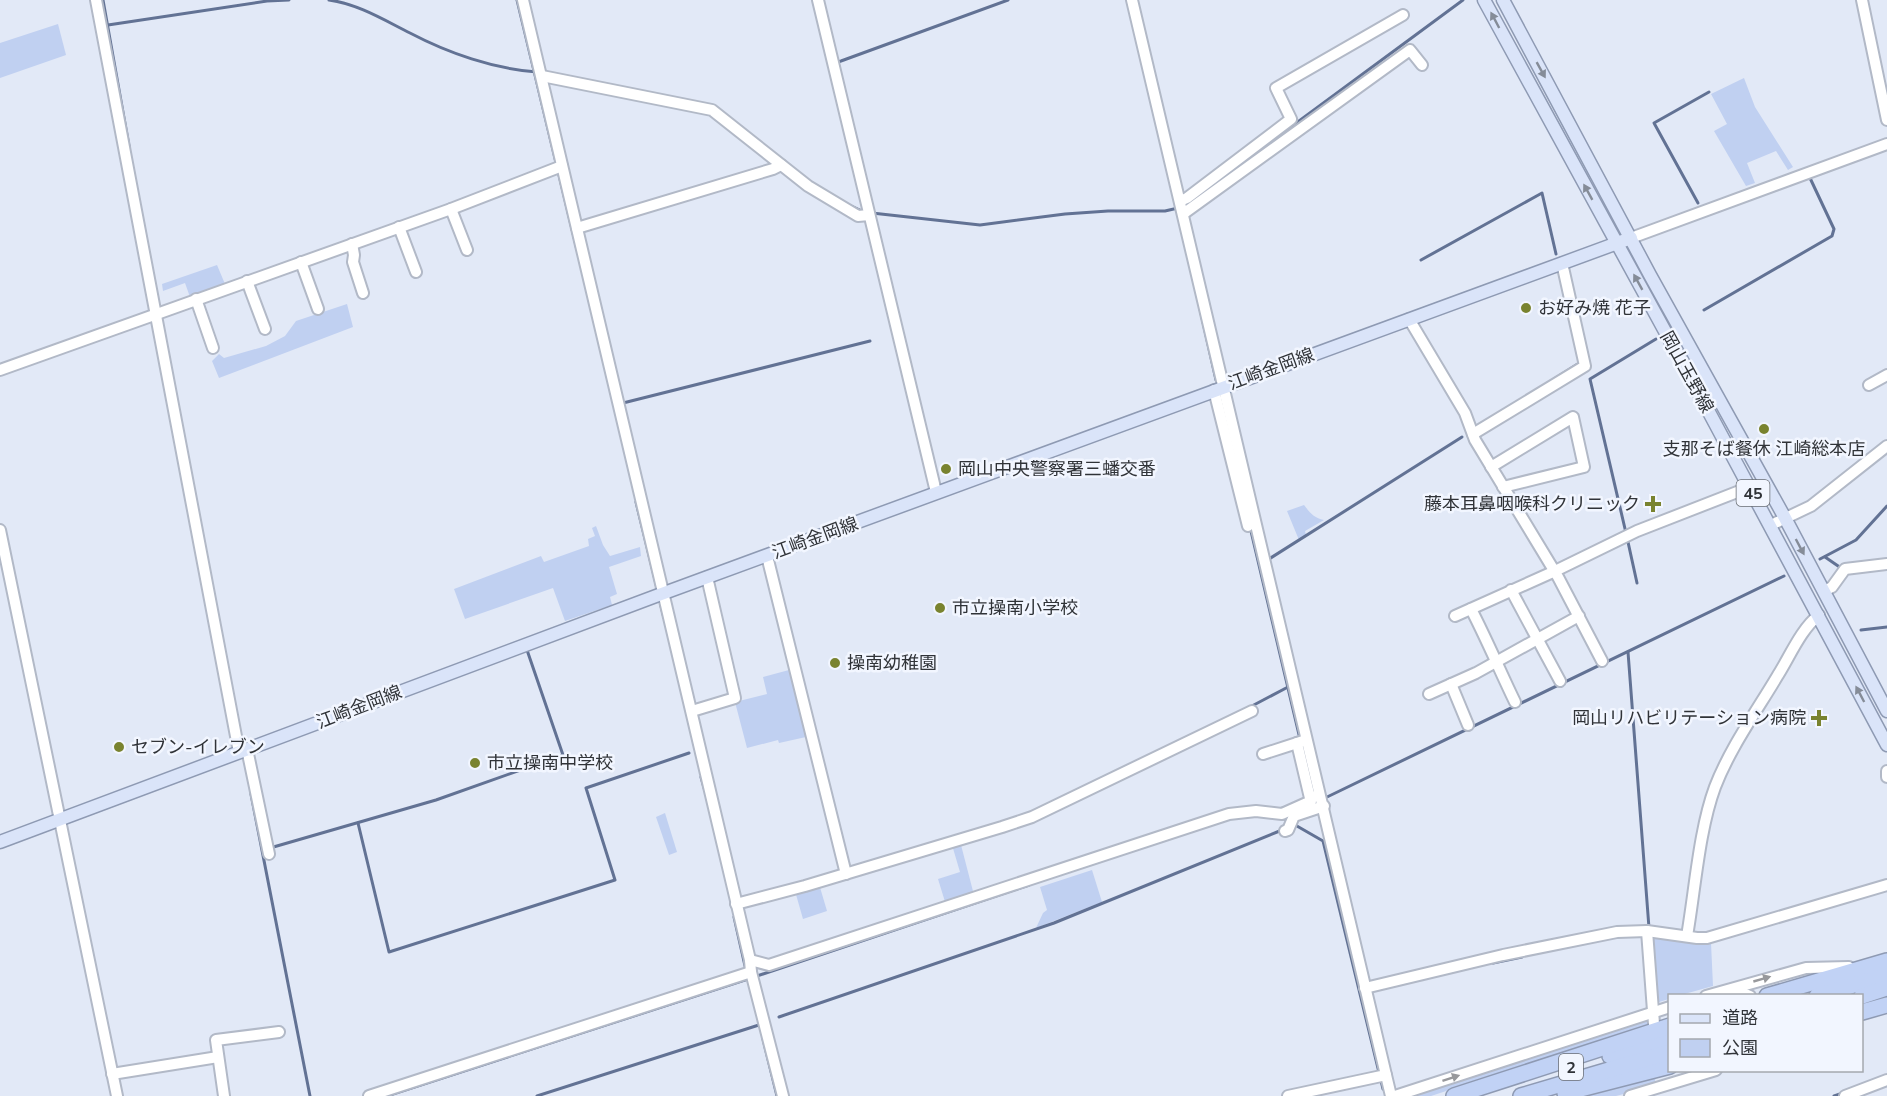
<svg xmlns="http://www.w3.org/2000/svg" width="1887" height="1096" font-family="'Nunito Sans','Noto Sans JP',sans-serif">
	<style>
		.green { fill: #c0d0f1 }
		.lines { fill: none; stroke-linecap: round; stroke-linejoin: round }
		.stream { stroke: #627294; stroke-width: 3 }
		.minor-casing { stroke: #b2b9c7; stroke-width: 14 }
		.major-casing { stroke: #8e9ab3; stroke-width: 15 }
		.highway-casing { stroke: #8e9ab3; stroke-width: 18 }
		.minor { stroke: #fff; stroke-width: 10 }
		.major { stroke: #dae4f9; stroke-width: 12 }
		.highway { stroke: #c1d2f5; stroke-width: 15 }
		.oneway { fill: #858c98 }
		.oneway2 { fill: #98999c }
		.poi-dot { fill: #79832f; stroke: #f2f6ff; stroke-width: 2 }
		.labels { text-anchor: middle; stroke-width: 5; stroke-linejoin: round; paint-order: stroke }
		.shield { fill: #f2f6ff; stroke: #6a6e74; stroke-width: 1.5 }
		.shield-label { font-size: 16px; font-weight: bold; fill: #303338 }
		.poi-label { font-size: 18px; fill: #303338; stroke: #f2f6ff; text-anchor: start }
		.street-label { font-size: 18px; fill: #303338; stroke: #f2f6ff }
	</style>
	<rect width="100%" height="100%" fill="#e2e9f7"/>
	<!-- green -->
	<g class="green">
		<polygon points="58,24 66,55 0,78 0,43"/>
		<polygon points="1744,78 1755,107 1793,167 1788,170 1776,151 1747,163 1755,183 1746,186 1714,131 1727,124 1711,94"/>
		<polygon points="217,265 225,284 190,297 185,283 163,291 162,284"/>
		<polygon points="347,304 353,327 219,378 212,361 219,354 224,358 266,346 285,336 296,321"/>
		<path d="M1304,505C1310,513 1314,518 1324,520L1305,531L1306,535L1299,540L1287,511Z"/>
		<polygon points="596,526 603,545 610,556 640,547 641,556 609,567 617,594 610,597 612,605 565,621 553,588 465,619 454,589 541,556 544,562 589,546 588,539 595,536 592,528"/>
		<polygon points="789,670 806,737 779,743 778,740 747,748 735,702 767,694 763,677"/>
		<polygon points="665,813 677,852 669,855 656,817"/>
		<polygon points="958,843 961,845 974,895 946,905 938,879 960,872 952,845"/>
		<polygon points="1092,870 1102,902 1036,928 1043,913 1047,910 1040,887"/>
		<polygon points="819,884 827,911 803,919 795,891"/>
		<polygon points="1655,937 1699,945 1711,943 1713,986 1681,995 1670,996 1669,999 1656,1003 1651,938"/>
		<polygon points="1648,1019 1650,1024 1431,1096 1405,1096"/>
		<polygon points="1656,1076 1654,1086 1616,1096 1578,1096"/>
	</g>
	<g class="lines">
		<!-- stream -->
		<g class="stream">
			<polyline points="103,0 129,146"/>
			<path d="M329,0C358,4 384,20 410,33C448,53 494,69 537,72"/>
			<polyline points="517,0 577,250"/>
			<polyline points="108,25 267,1 289,0"/>
			<polyline points="837,59 838,62 841,61 1008,0"/>
			<polyline points="1223,177 1463,0"/>
			<polyline points="1698,203 1654,123 1709,92"/>
			<polyline points="849,205 862,211"/>
			<polyline points="872,213 980,225 1065,214 1108,211 1165,211 1178,208"/>
			<polyline points="1421,260 1542,193 1556,254"/>
			<polyline points="1200,309 1216,380"/>
			<polyline points="1704,310 1832,236 1834,229 1810,178"/>
			<polyline points="1554,379 1581,362"/>
			<polyline points="623,403 870,341"/>
			<polyline points="636,502 657,588"/>
			<polyline points="1250,527 1300,739"/>
			<polyline points="1626,533 1590,379 1656,339"/>
			<polyline points="1628,542 1637,583"/>
			<polyline points="1825,557 1841,568"/>
			<polyline points="1269,559 1462,437"/>
			<polyline points="1820,559 1856,540 1887,506"/>
			<polyline points="661,606 664,618"/>
			<polyline points="1861,630 1887,627"/>
			<polyline points="1628,652 1649,928"/>
			<polyline points="1250,707 1288,687"/>
			<polyline points="701,777 705,791"/>
			<polyline points="251,794 310,1096"/>
			<polyline points="1325,798 1784,576"/>
			<polyline points="1283,818 1323,841 1383,1089"/>
			<polyline points="358,823 389,952 615,880 586,788 689,753"/>
			<polyline points="270,848 436,800 563,755 527,650"/>
			<polyline points="734,917 745,966"/>
			<polyline points="1493,963 1522,957"/>
			<polyline points="779,1017 1054,923 1282,830"/>
			<polyline points="763,1039 777,1096"/>
			<polyline points="387,1096 748,979 1029,885"/>
			<polyline points="537,1096 762,1024"/>
			<polyline points="1834,1096 1843,1093"/>
		</g>
		<!-- minor casing -->
		<g class="minor-casing">
			<g id="minor">
				<polyline points="96,0 239,752"/>
				<polyline points="523,0 750,960 751,972 783,1096"/>
				<polyline points="818,0 936,492"/>
				<polyline points="1132,0 1386,1075 1288,1096"/>
				<polyline points="1862,0 1887,120"/>
				<polyline points="542,76 712,110 808,186 858,216 869,215"/>
				<polyline points="1180,201 1187,198 1291,119 1276,88 1403,15"/>
				<polyline points="451,209 467,250"/>
				<polyline points="1183,214 1410,50 1422,65"/>
				<polyline points="399,227 416,272"/>
				<polyline points="577,228 773,169 781,165"/>
				<polyline points="1631,238 1887,144"/>
				<polyline points="352,244 354,255 353,262 363,293"/>
				<polyline points="301,262 318,309"/>
				<polyline points="247,281 265,329"/>
				<polyline points="196,299 213,348"/>
				<polyline points="1409,319 1465,413 1475,440 1558,577 1602,661"/>
				<polyline points="0,370 451,209 562,166"/>
				<polyline points="1869,385 1887,375"/>
				<polyline points="1214,390 1248,526"/>
				<polyline points="1473,434 1585,366 1562,263"/>
				<polyline points="1491,467 1573,417 1584,467 1503,487"/>
				<polyline points="1771,525 1811,506 1887,446"/>
				<polyline points="0,530 117,1096"/>
				<polyline points="767,556 846,874"/>
				<polyline points="1511,590 1560,681"/>
				<polyline points="1824,591 1832,587 1845,569 1887,564"/>
				<path d="M1471,609C1487,640 1500,671 1515,702"/>
				<polyline points="1455,616 1553,572 1637,531 1750,487"/>
				<polyline points="1451,684 1468,725"/>
				<polyline points="1429,694 1476,673 1579,616"/>
				<polyline points="692,711 735,698 707,577"/>
				<polyline points="1306,740 1297,743 1310,798"/>
				<polyline points="247,749 269,854"/>
				<polyline points="1263,754 1297,743"/>
				<polyline points="1887,771 1887,777"/>
				<polyline points="1285,831 1288,830 1294,816 1324,806"/>
				<polyline points="736,904 805,886 1002,827 1032,817 1252,711"/>
				<polyline points="1647,931 1654,1024"/>
				<path d="M1687,936C1695,890 1699,830 1715,787C1730,748 1756,712 1778,675C1790,656 1801,629 1819,615"/>
				<polyline points="750,960 769,965 1229,814 1256,811 1282,814 1311,801 1310,798 1319,795"/>
				<polyline points="1365,988 1503,955 1617,932 1647,931 1697,938 1707,938 1887,885"/>
				<polyline points="1727,994 1741,992 1750,996"/>
				<polyline points="1706,996 1806,968 1849,967"/>
				<polyline points="112,1074 218,1057"/>
				<polyline points="1386,1075 1391,1096"/>
				<polyline points="224,1096 216,1040 279,1032"/>
				<polyline points="369,1096 751,972"/>
				<polyline points="1395,1096 1670,1007"/>
				<polyline points="1630,1096 1716,1070"/>
				<polyline points="1845,1096 1887,1080"/>
			</g>
		</g>
		<!-- major casing -->
		<g class="major-casing">
			<g id="major">
				<polyline points="1484,0 1702,399 1887,745"/>
				<polyline points="1503,0 1650,275 1785,518 1887,711"/>
				<polyline points="0,842 656,596 1631,238"/>
			</g>
		</g>
		<!-- highway casing -->
		<g class="highway-casing">
			<g id="highway">
				<polyline points="1767,996 1887,961"/>
				<polyline points="1817,996 1887,975"/>
				<polyline points="1862,996 1887,988"/>
				<polyline points="1862,1012 1887,1005"/>
				<polyline points="1610,1056 1670,1038"/>
				<polyline points="1565,1093 1670,1066"/>
				<polyline points="1454,1096 1670,1026"/>
				<polyline points="1521,1096 1670,1052"/>
			</g>
		</g>
		<!-- minor -->
		<use href="#minor" class="minor"/>
		<!-- major -->
		<use href="#major" class="major"/>
		<!-- highway -->
		<use href="#highway" class="highway"/>
	</g>
	<!-- one-way arrows -->
	<defs><path id="oneway-solid" d="M-6-.8H1V-3.2L6.5 0L1 3.2V.8H-6Z" transform="scale(1.5)"/></defs>
	<g class="oneway">
		<use href="#oneway-solid" transform="translate(1495 20) rotate(-118)"/>
		<use href="#oneway-solid" transform="translate(1541 70) rotate(61)"/>
		<use href="#oneway-solid" transform="translate(1588 192) rotate(-119)"/>
		<use href="#oneway-solid" transform="translate(1638 282) rotate(-119)"/>
		<use href="#oneway-solid" transform="translate(1800 547) rotate(62)"/>
		<use href="#oneway-solid" transform="translate(1860 694) rotate(-118)"/>
	</g>
	<g class="oneway2">
		<use href="#oneway-solid" transform="translate(1762 979) rotate(-16)"/>
		<use href="#oneway-solid" transform="translate(1451 1078) rotate(-18)"/>
	</g>
	<!-- markers -->
	<g class="poi-dot">
		<circle cx="1526" cy="308" r="6"/>
		<circle cx="1764" cy="429" r="6"/>
		<circle cx="946" cy="469" r="6"/>
		<path d="M1650 495h6v6h6v6h-6v6h-6v-6h-6v-6h6z"/>
		<circle cx="940" cy="608" r="6"/>
		<circle cx="835" cy="663" r="6"/>
		<path d="M1816 709h6v6h6v6h-6v6h-6v-6h-6v-6h6z"/>
		<circle cx="119" cy="747" r="6"/>
		<circle cx="475" cy="763" r="6"/>
	</g>
	<g class="labels">
		<!-- shield labels -->
		<g class="shield">
			<rect x="1736.5" y="480" width="33" height="26" rx="4.5"/>
			<rect x="1559" y="1054" width="24" height="26" rx="4.5"/>
		</g>
		<g class="shield-label">
			<text x="1753" y="499">45</text>
			<text x="1571" y="1073">2</text>
		</g>
		<!-- poi labels -->
		<g class="poi-label">
			<text x="1538" y="314">お好み焼 花子</text>
			<text x="1764" y="455" text-anchor="middle">支那そば餐休 江崎総本店</text>
			<text x="958" y="475">岡山中央警察署三蟠交番</text>
			<text x="1640" y="510" text-anchor="end">藤本耳鼻咽喉科クリニック</text>
			<text x="952" y="614">市立操南小学校</text>
			<text x="847" y="669">操南幼稚園</text>
			<text x="1806" y="724" text-anchor="end">岡山リハビリテーション病院</text>
			<text x="131" y="753">セブン-イレブン</text>
			<text x="487" y="769">市立操南中学校</text>
		</g>
		<!-- street labels -->
		<g class="street-label">
			<text transform="translate(1271 369) rotate(-20)" y="6">江崎金岡線</text>
			<text transform="translate(1687 372) rotate(61)" y="6">岡山玉野線</text>
			<text transform="translate(815 538) rotate(-20)" y="6">江崎金岡線</text>
			<text transform="translate(359 707) rotate(-21)" y="6">江崎金岡線</text>
		</g>
	</g>
	<!-- legend -->
	<rect x="1668" y="994" width="195" height="78" fill="#f2f6ff" stroke="#a4a8af" stroke-width="1.5"/>
	<rect x="1680" y="1014" width="30" height="9" fill="#dae4f9" stroke="#a4a8af" stroke-width="1.5"/>
	<text x="1722" y="1024" font-size="18" fill="#303338">道路</text>
	<rect x="1680" y="1039" width="30" height="18" fill="#c0d0f1" stroke="#a4a8af" stroke-width="1.5"/>
	<text x="1722" y="1054" font-size="18" fill="#303338">公園</text>
</svg>
